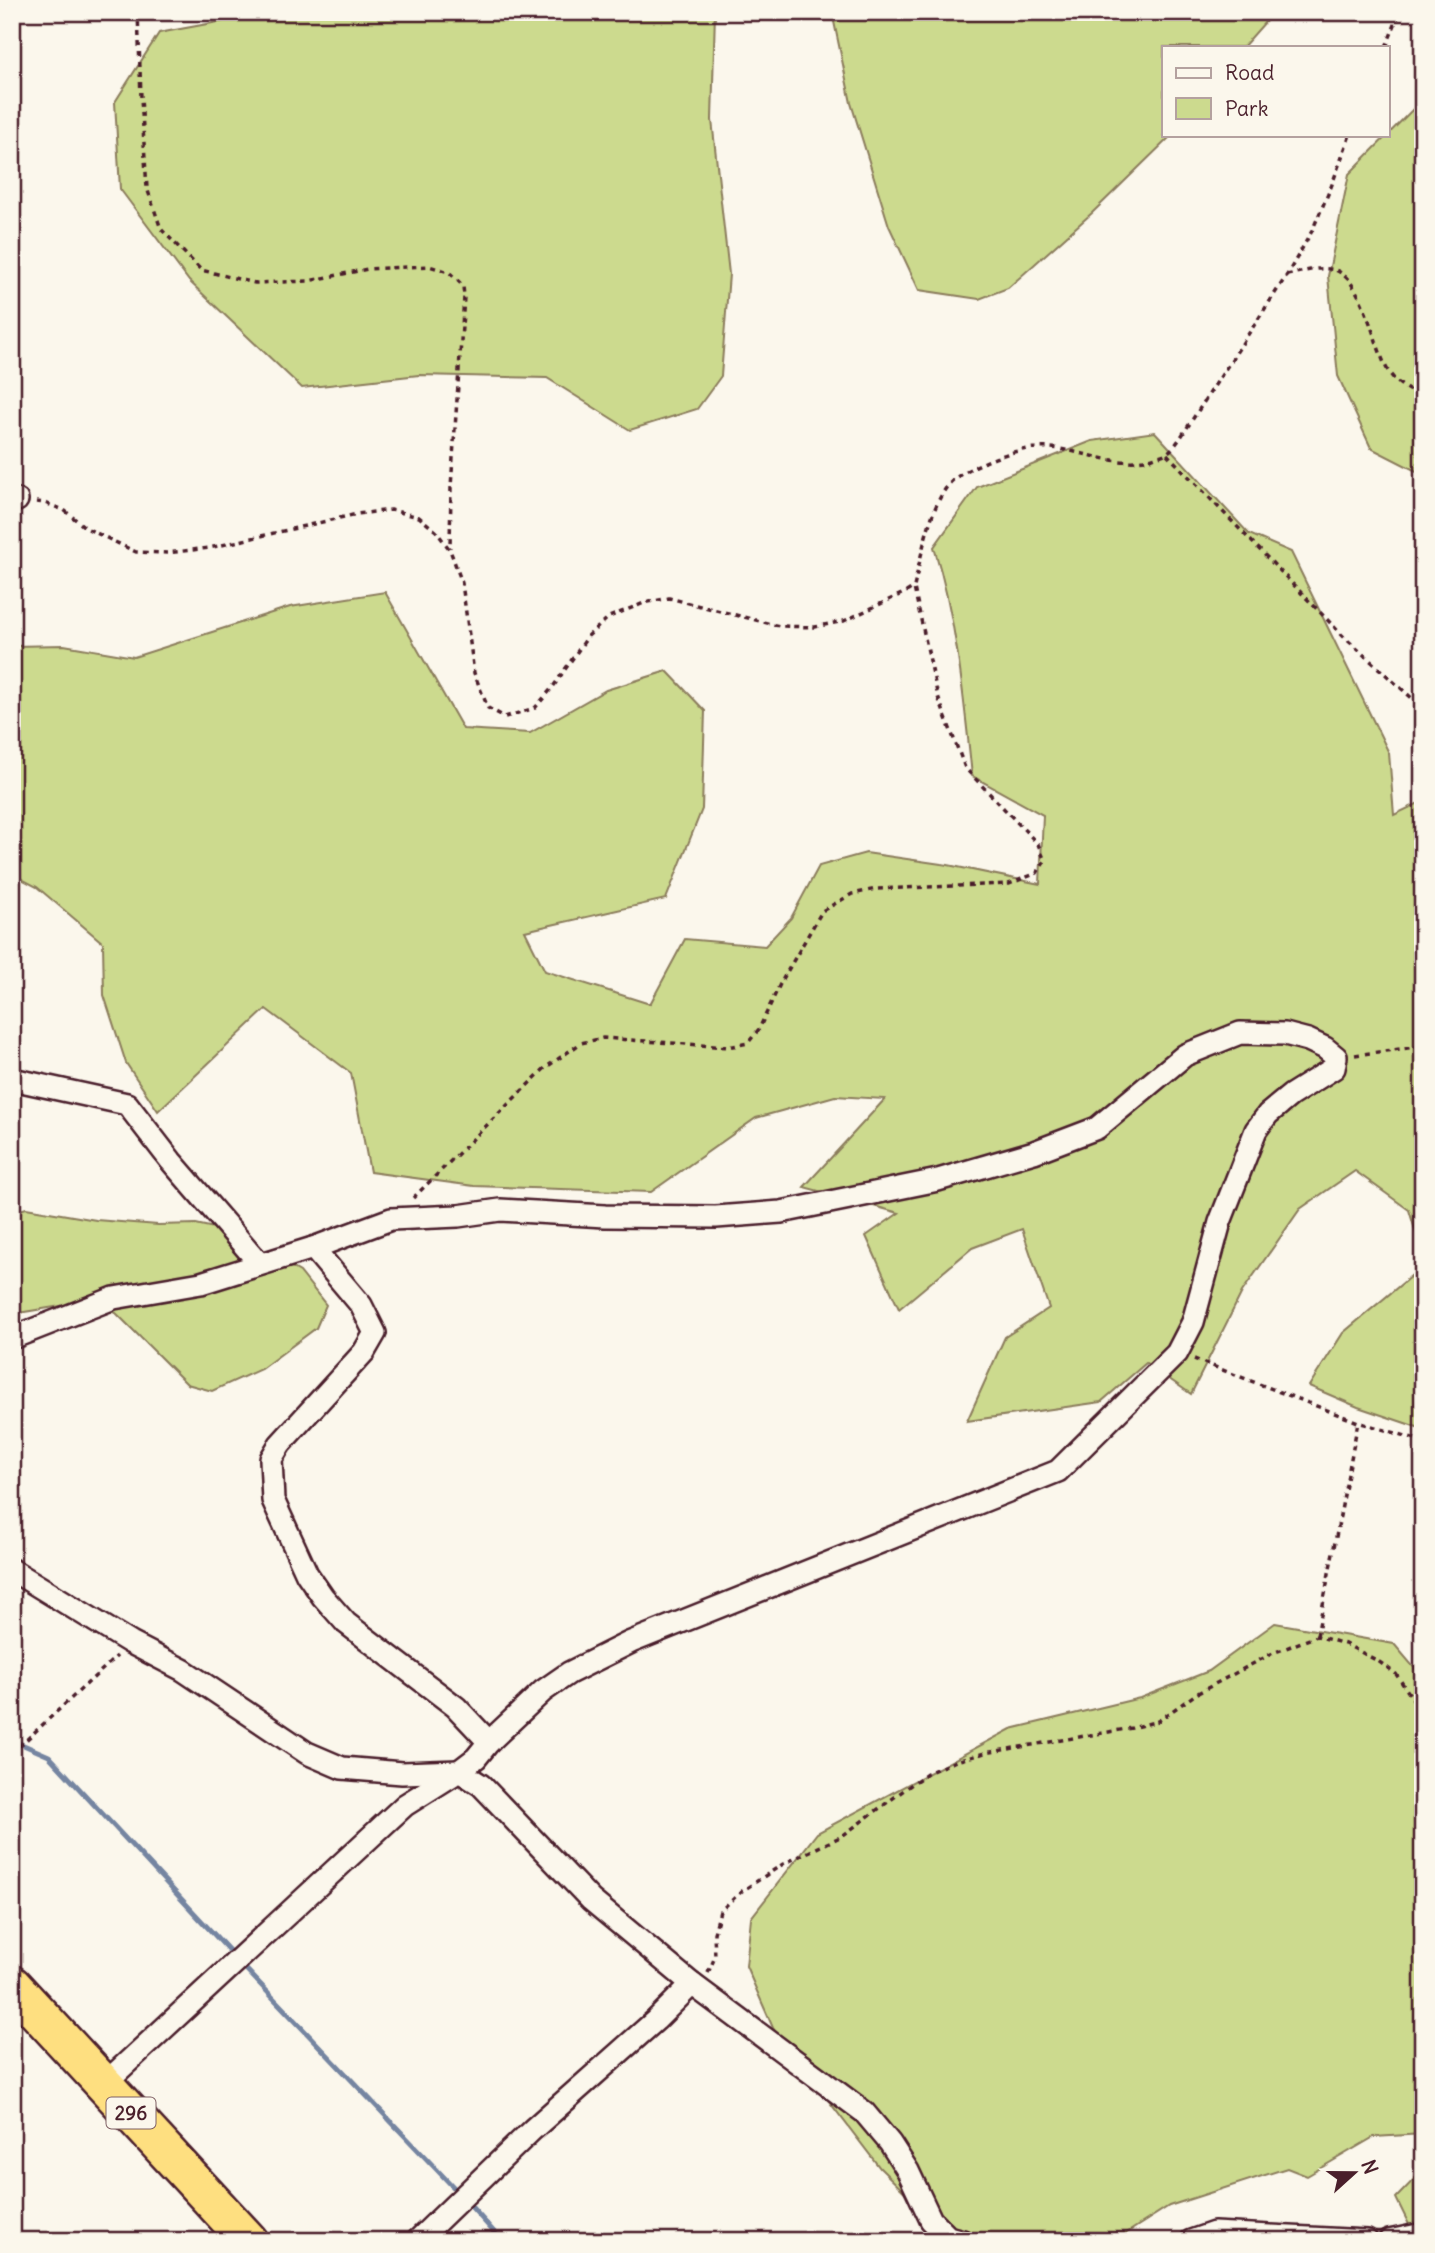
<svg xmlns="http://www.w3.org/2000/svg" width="1435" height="2253" font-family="Delius,sans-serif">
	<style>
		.green { fill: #ccda8e; stroke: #8b7c5c; stroke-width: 2 }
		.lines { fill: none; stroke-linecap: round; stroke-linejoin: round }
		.stream { stroke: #7585a1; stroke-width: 5 }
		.minor-casing { stroke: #4a1f2b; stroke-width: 26 }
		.trunk-casing { stroke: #4a1f2b; stroke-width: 42 }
		.path { stroke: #4a1f2b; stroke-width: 3.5; stroke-dasharray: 5 5; stroke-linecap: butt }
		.minor { stroke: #fbf7ec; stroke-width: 21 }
		.trunk { stroke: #fedf80; stroke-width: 37 }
		.labels { text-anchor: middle; stroke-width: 6; stroke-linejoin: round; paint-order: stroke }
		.shield { fill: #fbf7ec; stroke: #7f6065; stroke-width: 2 }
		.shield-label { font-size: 19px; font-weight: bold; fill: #4a1f2b }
	</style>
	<rect width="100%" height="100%" fill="#fbf7ec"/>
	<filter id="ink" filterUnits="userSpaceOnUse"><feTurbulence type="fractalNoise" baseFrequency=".0143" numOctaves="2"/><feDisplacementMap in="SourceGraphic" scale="14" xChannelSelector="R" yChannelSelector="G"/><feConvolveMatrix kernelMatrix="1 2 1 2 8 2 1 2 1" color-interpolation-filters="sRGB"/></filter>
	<g filter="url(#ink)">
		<!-- green -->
		<g class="green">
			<polygon points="272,12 715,12 712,120 729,274 721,376 697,409 630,430 547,378 419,375 302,388 189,281 120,189 115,102 159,33"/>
			<polygon points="832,12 1274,12 1243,47 1164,47 1164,135 1172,135 1092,213 1008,288 979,299 919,290 889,226 851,103"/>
			<polygon points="1423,99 1423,471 1418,472 1371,448 1338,376 1328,276 1349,174"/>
			<path d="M1155,432L1249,534L1291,552L1389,753L1394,815L1423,801V1256L1409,1210L1355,1171L1300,1209L1242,1292L1191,1394L1146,1363L1101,1402L967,1421L1005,1337L1049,1308L1022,1229L972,1248L899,1309L866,1236L899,1213L804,1187L885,1099L835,1096L756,1118L651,1192L474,1186L370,1172L351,1073L266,1009L158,1111L126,1063L104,995L103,943L37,887L12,874V646L64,645L134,657L290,607L385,592L463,729L530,733L606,690L667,671L705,711L702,809L666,899L525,931L545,971L650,1004L685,939L765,946L791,918L819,866L866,853L948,865L1040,884L1043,815L972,776C964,698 957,622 934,547L977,487L1092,441Z"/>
			<polygon points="26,1208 96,1220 158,1225 196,1224 232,1232 300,1272 326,1305 316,1328 261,1369 212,1391 187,1384 116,1313 79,1303 12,1314 12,1213"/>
			<polygon points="1423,1266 1423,1429 1358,1407 1309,1386 1343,1333"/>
			<polygon points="1275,1623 1394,1644 1423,1678 1423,2134 1374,2137 1307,2176 1287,2168 1169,2206 1114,2241 955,2241 880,2168 773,2028 746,1966 751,1918 817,1833 1011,1729 1140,1698 1209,1671"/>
			<polygon points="1423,2170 1423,2241 1417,2241 1396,2198"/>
		</g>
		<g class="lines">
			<!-- stream -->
			<g class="stream">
				<polyline points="12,1740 49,1756 235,1957"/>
				<polyline points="241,1964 460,2194"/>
				<polyline points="467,2202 502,2241"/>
			</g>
			<!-- minor casing -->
			<g class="minor-casing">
				<g id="minor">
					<polyline points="12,502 17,500"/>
					<polyline points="12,1079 127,1104 171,1161 260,1264"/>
					<polyline points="313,1248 361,1305 375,1333 364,1352 280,1444 271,1459 273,1500 307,1574 323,1597 346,1623 456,1707 489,1742"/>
					<polyline points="12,1338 114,1298 201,1283 313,1248 391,1219 458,1216 500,1210 605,1216 716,1217 781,1212 938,1180 1034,1152 1097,1128 1185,1055 1240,1033 1285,1034 1308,1040 1325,1048 1336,1057 1334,1068 1291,1095 1268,1114 1256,1130 1220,1222 1193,1322 1177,1353 1058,1471 631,1642 569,1673 543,1691 489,1742 476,1758 459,1771 405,1805 104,2084"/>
					<polyline points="12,1570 131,1643 183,1670 307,1753 342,1768 402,1773 459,1771 481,1785 591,1900 692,1984 864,2112 890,2143 908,2171 931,2220 948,2237 963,2241"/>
					<polyline points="417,2241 532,2130 656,2020 692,1984"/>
					<polyline points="1191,2241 1214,2233 1367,2241"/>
					<polyline points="1389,2241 1423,2234"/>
				</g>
			</g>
			<!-- trunk casing -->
			<g class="trunk-casing">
				<polyline id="trunk" points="12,1985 249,2241"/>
			</g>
			<!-- path -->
			<g class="path">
				<polyline points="138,12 141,98 147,188 161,229 201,270 255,283 308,281 368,269 429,266 449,272 463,286 464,297 451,487 450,548"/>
				<polyline points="1386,47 1400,12"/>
				<path d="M1287,275C1302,272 1320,266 1335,270C1362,279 1374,343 1386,367C1393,382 1408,391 1423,397"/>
				<polyline points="1167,454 1344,637 1423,708"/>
				<path d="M36,502L45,503L64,510L86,528L136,552L167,553L209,548L357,514L391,510L419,517L436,531L450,550L462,583L474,673L488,708L505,717L535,708L553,687L588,636L609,617L644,603L669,598L779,626L815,627L844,621L908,591L914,587C921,558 930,502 952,481C968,466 1014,449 1036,448C1077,445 1110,470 1153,458C1158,456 1164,455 1168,452C1172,449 1176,444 1179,440L1287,275L1312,231L1331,187L1350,135"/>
				<polyline points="1355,1055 1423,1046"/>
				<polyline points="413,1198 545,1068 581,1043 603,1038 728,1047 748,1043 759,1029 780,984 822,911 852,894 876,889 1009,884 1037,873 1045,861 1038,844 965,768 938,697 914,588"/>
				<polyline points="1194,1359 1358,1422 1423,1441"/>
				<polyline points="1317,1636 1358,1422"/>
				<polyline points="12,1753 117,1656"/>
				<polyline points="708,1973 715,1957 714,1933 720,1911 742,1891 783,1864 842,1836 927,1773 956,1761 985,1753 1132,1728 1158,1721 1196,1694 1273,1653 1317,1636 1345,1644 1378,1661 1396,1674 1423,1714"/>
			</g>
			<!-- minor -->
			<use href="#minor" class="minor"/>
			<!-- trunk -->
			<use href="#trunk" class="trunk"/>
		</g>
	</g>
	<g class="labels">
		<!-- shield labels -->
		<rect class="shield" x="106.5" y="2097.5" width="49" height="31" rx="5"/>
		<g class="shield-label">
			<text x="131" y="2120">296</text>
		</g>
	</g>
	<!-- margin -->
	<rect width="1435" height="2253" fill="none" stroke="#fbf7ec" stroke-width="42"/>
	<rect x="21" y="21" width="1393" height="2211" fill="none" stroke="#4a1f2b" stroke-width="2.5" filter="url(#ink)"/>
	<!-- legend -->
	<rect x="1162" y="46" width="228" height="91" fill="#fbf7ec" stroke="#b4a19f" stroke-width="2"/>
	<rect x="1176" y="68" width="35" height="10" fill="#fbf7ec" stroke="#b4a19f" stroke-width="2"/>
	<text x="1225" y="80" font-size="21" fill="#4a1f2b">Road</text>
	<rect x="1176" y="98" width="35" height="21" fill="#ccda8e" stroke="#b4a19f" stroke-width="2"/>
	<text x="1225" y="116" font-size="21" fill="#4a1f2b">Park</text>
	<!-- north arrow -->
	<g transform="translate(1354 2173) rotate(69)" stroke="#fbf7ec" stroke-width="5" paint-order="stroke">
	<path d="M0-5L12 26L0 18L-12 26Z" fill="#4a1f2b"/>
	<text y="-10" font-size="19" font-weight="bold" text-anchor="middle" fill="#4a1f2b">N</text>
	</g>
</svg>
